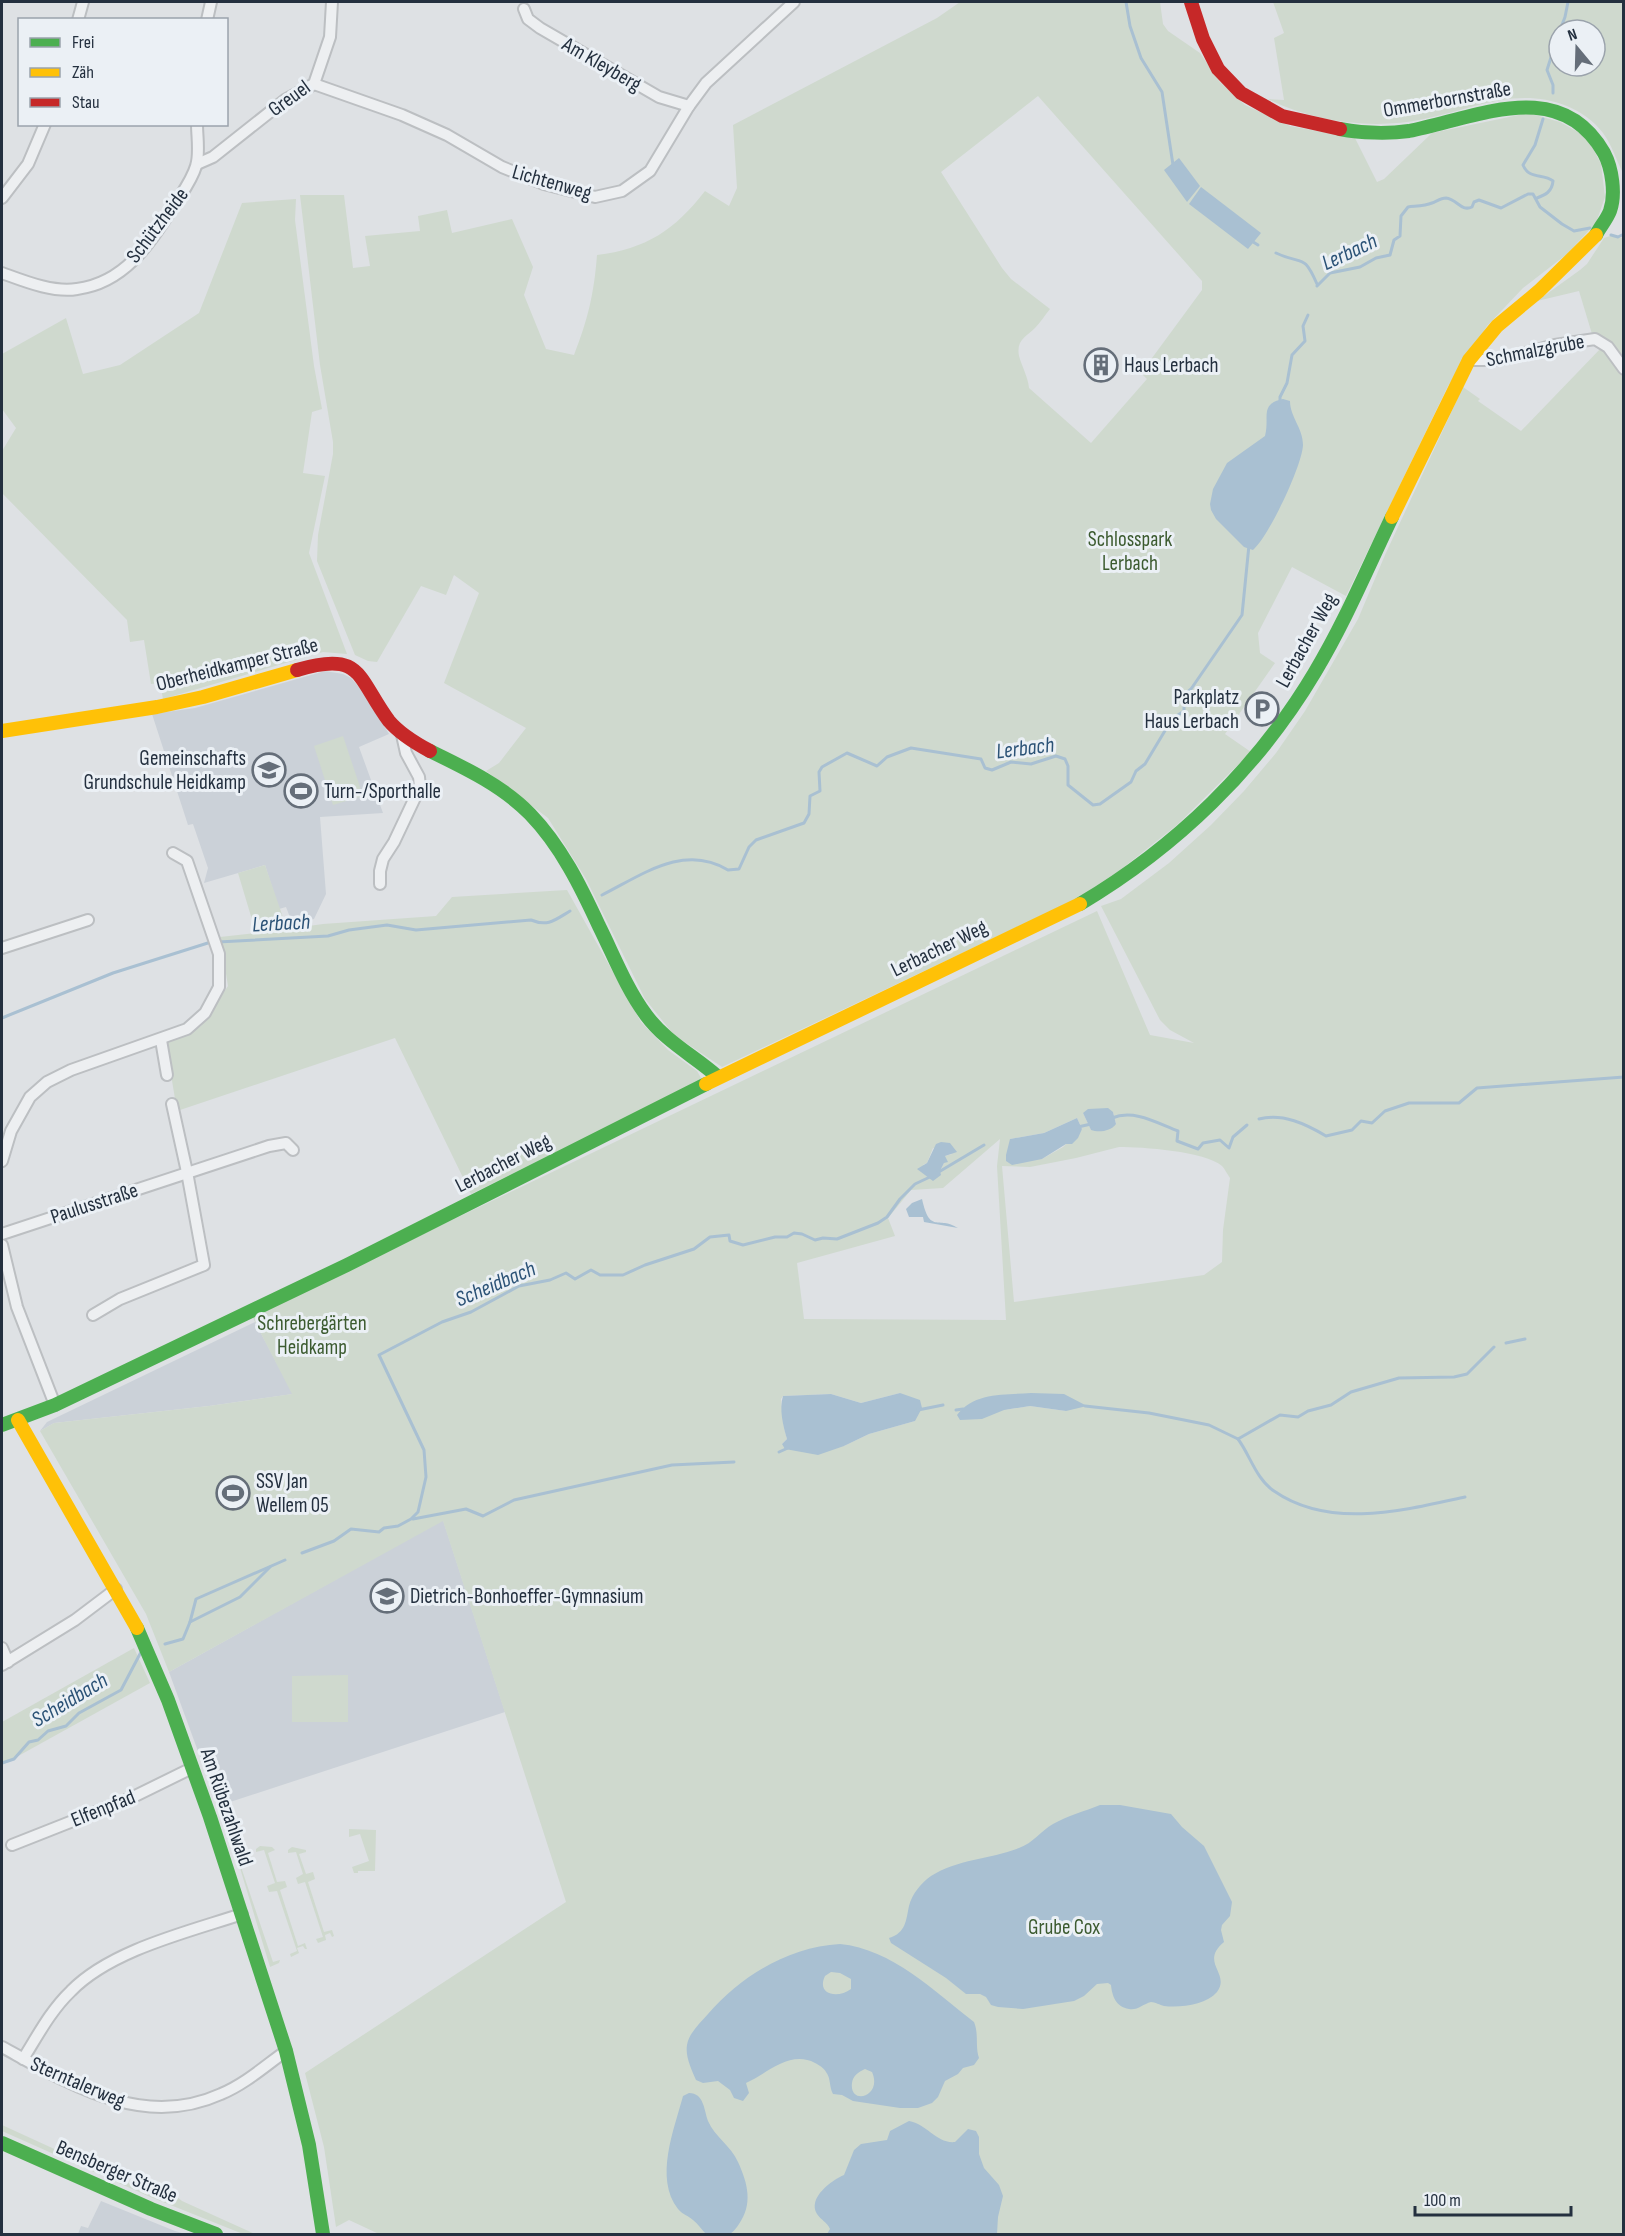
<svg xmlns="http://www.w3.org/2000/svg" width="1625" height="2236" font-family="'Sofia Sans Condensed',sans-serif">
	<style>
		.built { fill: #cbd1d8 }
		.green { fill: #cfd9ce; fill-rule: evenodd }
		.water { fill: #a9c0d2; fill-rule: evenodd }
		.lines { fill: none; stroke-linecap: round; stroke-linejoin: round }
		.stream { stroke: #a9c0d2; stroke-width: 3 }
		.street-casing { stroke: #bcbfc2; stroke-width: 14 }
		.street { stroke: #edeff1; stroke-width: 10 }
		.fast { stroke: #4caf50; stroke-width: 14 }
		.slow { stroke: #ffc107; stroke-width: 14 }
		.jam { stroke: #c62828; stroke-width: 14 }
		.labels { text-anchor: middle; stroke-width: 6; stroke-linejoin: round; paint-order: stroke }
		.street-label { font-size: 21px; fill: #24303f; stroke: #ebf0f5 }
		.poi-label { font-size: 21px; fill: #24303f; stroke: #ebf0f5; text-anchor: start }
		.park-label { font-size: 21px; fill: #3c5b30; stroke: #ebf0f5 }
		.water-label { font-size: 22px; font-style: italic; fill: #2b5276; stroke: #ebf0f5 }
	</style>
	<rect width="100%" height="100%" fill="#dee1e4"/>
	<!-- built -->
	<g class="built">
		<polygon points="325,671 343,674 351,678 365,694 389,734 359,747 383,813 320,817 326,894 314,919 303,922 302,920 291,920 286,907 279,909 265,865 204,883 208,868 193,824 188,825 152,714 195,708"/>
		<polygon points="255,1322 293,1394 209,1406 54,1423 40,1431 47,1422"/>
		<polygon points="443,1520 505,1712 221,1805 212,1779 199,1754 169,1672"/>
		<polygon points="101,2201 175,2231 182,2233 78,2234 81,2226 88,2228"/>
	</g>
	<!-- green -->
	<g class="green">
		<path d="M960,2H1160L1163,24L1168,31L1200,53L1220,82L1245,105L1290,126L1355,138L1377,182L1384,179L1432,133L1528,113L1560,122L1587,137L1601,164L1605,197L1596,223L1567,254L1523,288L1487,326L1448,386L1346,596L1292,567L1258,633L1260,653L1275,663L1225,734L1251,752L1177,825L1095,890L722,1067L674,1035L645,999L586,879L548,818L486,771L499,763L526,728L444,683L479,593L454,575L446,595L421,586L377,662L368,661L355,655L317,561L318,535L333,454V442L320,365L300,195H344L353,268L370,266L365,236L420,231L418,216L447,210L452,233L512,219L533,267L524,295L546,349L574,355C588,319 594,294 597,255C646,249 675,230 705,191L729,206L737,188L733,125L937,18ZM1038,96L1202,281V290L1141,373L1147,379L1091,443L1029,388C1028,377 1022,367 1019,356C1016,340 1026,337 1035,328C1040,323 1045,315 1050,309L1011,279L1002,268L941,172Z"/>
		<path d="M1273,2H1623V173C1616,160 1612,145 1603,133C1594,121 1581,112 1567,106C1516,86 1474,109 1424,119C1373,130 1314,122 1268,99L1284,100L1274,38L1284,33ZM1559,30H1595V66H1559Z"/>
		<polygon points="296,199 295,220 314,366 322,409 312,412 303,473 325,476 309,553 347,654 323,652 163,699 160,683 151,684 144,640 130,642 127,620 2,493 2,451 16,428 2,409 2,354 66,318 83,374 120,365 199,313 242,203"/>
		<path d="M1610,236L1619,238L1623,237V362C1614,350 1608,338 1592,334L1579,291L1537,301L1580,270L1587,264L1604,238Z"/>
		<path d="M1602,347L1623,373V2234H379L349,2220L336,2227L324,2147L305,2073L566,1902L443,1521L169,1672L146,1614L40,1431L54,1423L209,1406L292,1394L252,1316L1097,911L1150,1035L1194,1043L1170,1030L1160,1020L1101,906L1121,899L1169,863L1211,825L1244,791L1276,753L1305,711L1358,619L1385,555L1463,387L1480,399L1478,401L1521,431ZM1113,1112L1116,1124L1091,1130L1083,1113ZM1077,1118L1082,1129L1063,1147L1042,1159L1010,1139L1044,1133ZM1000,1139L997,1166L1006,1320L804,1319L797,1263L895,1236L888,1218L911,1190L943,1188ZM1119,1147C1142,1147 1205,1151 1222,1166C1225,1169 1227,1174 1230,1178L1223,1230L1222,1262L1204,1275L1014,1302L1002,1166L1030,1167L1076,1158ZM933,1148L952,1154L945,1156L944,1163L940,1171L923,1165L927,1163ZM900,1393L915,1421L869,1434L844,1446L782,1444L787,1439L784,1428L781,1399L783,1396L831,1394L861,1403ZM1064,1394L1066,1411L1030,1406L1004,1410Z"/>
		<polygon points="343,736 363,796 333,805 314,746"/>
		<polygon points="265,865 287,929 323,924 436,916 452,897 567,890 641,1022 668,1050 697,1071 701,1078 699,1082 471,1194 395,1038 177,1111 166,1044 201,1026 228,986 220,937 256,933 238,873"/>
		<polygon points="134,1648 150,1683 2,1765 2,1722"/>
		<polygon points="348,1675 348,1722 292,1722 292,1676"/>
		<polygon points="349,1829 376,1830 375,1871 358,1871 358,1873 354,1873 352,1867 369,1861 360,1834 349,1837"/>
		<polygon points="233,1845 242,1846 244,1849 236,1852 273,1962 280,1960 279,1963 270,1967"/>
		<polygon points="260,1846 272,1847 275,1850 268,1853 277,1882 285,1881 287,1887 280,1890 298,1946 305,1943 307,1949 305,1949 303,1946 297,1948 299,1953 291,1957 290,1954 297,1951 277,1891 269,1892 267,1886 275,1883 264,1850 256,1852 256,1849"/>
		<polygon points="292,1847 306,1850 306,1852 299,1854 306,1874 313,1872 315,1879 308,1882 324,1932 332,1930 334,1936 332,1937 330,1933 325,1935 326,1940 318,1943 316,1939 323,1937 305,1882 298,1884 296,1878 303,1874 296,1852 288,1853 288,1850"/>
		<polygon points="2,2125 146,2191 150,2185 172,2193 182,2201 255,2234 243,2234 148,2196 2,2131"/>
	</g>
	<!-- water -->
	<g class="water">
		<polygon points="1179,158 1200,186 1187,202 1164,170"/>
		<polygon points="1201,187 1261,233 1248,249 1189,204"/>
		<path d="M1283,399L1290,401C1290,417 1303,428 1303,445C1302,466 1269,536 1253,550L1244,547L1216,519L1211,510L1210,504L1213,489L1227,463L1265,436C1270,417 1259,404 1283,399Z"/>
		<path d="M1108,1108L1113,1112L1116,1124C1111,1131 1099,1133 1091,1130L1083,1113L1088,1109Z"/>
		<polygon points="1077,1118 1082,1129 1078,1138 1072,1144 1066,1144 1042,1159 1012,1165 1006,1161 1006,1155 1010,1139 1044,1133"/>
		<polygon points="941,1142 950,1143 957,1152 945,1156 948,1162 944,1163 940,1171 941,1175 933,1181 917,1169 927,1163 936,1144"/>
		<path d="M922,1199C930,1235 938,1215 958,1228L924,1222L923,1217H909L906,1209L912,1203Z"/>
		<path d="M900,1393L920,1400L922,1408L915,1421L869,1434L844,1446L818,1455L785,1449L782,1444L787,1439C783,1426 779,1409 783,1396L831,1394L861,1403Z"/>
		<path d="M1031,1393L1064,1394L1087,1406L1066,1411L1030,1406L1004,1410L982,1419L960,1420L957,1415C974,1392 1005,1395 1031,1393Z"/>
		<path d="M1100,1805H1120L1171,1814L1182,1827L1204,1846L1232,1902L1230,1916L1222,1925L1221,1930L1224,1942C1199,1963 1231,1973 1217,1992C1206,2005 1180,2008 1164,2006C1160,2005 1155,2002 1151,2002C1143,2004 1137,2011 1129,2009C1116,2007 1112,1996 1111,1985L1108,1983L1097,1984L1084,1996L1074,2001L1023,2009L998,2007L991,2005L986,1997L980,1994H966L946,1978L891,1943L889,1938C906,1933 906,1920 909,1906C912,1894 921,1883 931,1876C957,1859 991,1859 1019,1848C1033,1843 1041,1831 1053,1824C1067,1816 1085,1811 1100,1805Z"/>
		<path d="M840,1944C892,1949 934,1991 974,2022C979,2034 975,2046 979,2058L974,2065L963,2068L958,2074L945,2081L938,2097L932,2103L918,2108H900L853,2101L842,2095L833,2094C829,2087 831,2078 826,2072C824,2068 819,2065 815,2063C790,2050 768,2073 746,2083L749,2093L743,2101L734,2098L730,2090L718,2081L703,2083L696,2080C692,2070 685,2057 687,2045C689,2033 700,2023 708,2014C741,1976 788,1947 840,1944ZM831,1972L840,1973L851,1979V1989C838,1999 816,1995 825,1976ZM865,2069L872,2072C883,2097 849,2106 852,2083C853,2076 858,2072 865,2069Z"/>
		<path d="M689,2093C704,2093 704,2110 708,2121C715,2137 731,2146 738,2162C748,2184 753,2204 739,2224C737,2227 733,2233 729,2234C723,2236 712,2235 706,2234C702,2230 698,2224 693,2220C689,2216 683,2215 678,2209C654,2178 674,2130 683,2096Z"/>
		<path d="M909,2121C927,2124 937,2144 955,2142L968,2129L976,2131L979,2137V2154L984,2168L999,2185L1003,2196L998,2217L997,2234H827L830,2229C827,2222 821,2220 817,2214C807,2198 832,2180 844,2175L854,2150L861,2144L887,2140L890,2131Z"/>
	</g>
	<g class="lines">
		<!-- stream -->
		<g class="stream">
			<polyline points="1126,2 1130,26 1141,58 1162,92 1173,165"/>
			<polyline points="1560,30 1565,17 1568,2"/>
			<polyline points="1553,93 1553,85 1547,70 1559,32"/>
			<path d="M1537,198C1545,195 1552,192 1553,181C1543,173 1529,180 1523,165L1535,145L1543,119"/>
			<polyline points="1611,235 1618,237 1624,234"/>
			<polyline points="1250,240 1258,245"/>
			<path d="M1276,253C1303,266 1303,252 1317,284"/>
			<path d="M1317,286L1330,273L1360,267L1376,258L1390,255L1394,240L1400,236L1401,216L1408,207C1416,206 1425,206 1432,203C1437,201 1441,198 1446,198C1457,199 1461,212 1472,207L1474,202L1479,200L1501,208L1528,194H1533L1540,207L1562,224L1574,231L1590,228"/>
			<polyline points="1280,402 1280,397 1287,383 1292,355 1305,341 1303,326 1308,315"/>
			<path d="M602,895C642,875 684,843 728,870L739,869L749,847L756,840L804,823L809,814L810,796L820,791L819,772L822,767L847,753L877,766L887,757L911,748L981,759L985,768L992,770L1011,762L1031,764L1056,756L1065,759L1068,766V785L1093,805L1100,804L1131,782L1136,771L1145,764L1172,719L1184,711V695L1191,689L1242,615L1249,545"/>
			<path d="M218,942L328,936L349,930L387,925L416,930L531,920C548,927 555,920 570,911"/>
			<polyline points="2,1018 113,973 211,942"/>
			<path d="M1112,1118C1134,1109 1157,1123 1178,1131L1177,1141L1198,1149L1203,1143L1220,1140L1229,1148L1233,1137L1247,1125"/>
			<path d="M1259,1119C1283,1113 1306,1124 1326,1136L1352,1130L1361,1121L1372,1123L1385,1111L1409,1103H1459L1477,1088L1624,1077"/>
			<polyline points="1078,1127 1091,1124"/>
			<polyline points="937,1173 984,1145"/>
			<polyline points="1506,1343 1525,1339"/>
			<polyline points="1085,1406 1149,1413 1209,1425 1238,1439 1280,1415 1298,1417 1308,1411 1331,1405 1351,1392 1399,1378 1454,1377 1467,1374 1494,1347"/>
			<polyline points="918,1410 943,1405"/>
			<polyline points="956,1410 963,1409"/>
			<path d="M1238,1439C1250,1455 1256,1479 1274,1491C1330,1530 1405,1510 1465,1497"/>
			<polyline points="779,1452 788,1448"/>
			<polyline points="413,1519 466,1509 483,1516 514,1500 672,1465 734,1462"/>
			<polyline points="302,1553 334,1541 351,1529 379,1532 384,1528 398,1526 411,1519 418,1512 426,1477 424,1450 379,1355 442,1322 471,1312 519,1286 550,1280 566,1273 575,1279 591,1270 600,1275 623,1275 645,1265 694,1249 710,1237 729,1235 730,1241 743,1245 775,1237 787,1237 794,1233 802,1234 815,1240 823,1238 837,1239 878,1223 887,1217 900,1199 915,1184 932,1176"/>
			<polyline points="190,1622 240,1597 270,1567"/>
			<polyline points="165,1644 183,1639 190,1622 196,1599 285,1560"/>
			<polyline points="2,1763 14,1759 29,1742 38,1740 48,1731 66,1726 79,1713 121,1690 141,1652"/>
		</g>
		<!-- street casing -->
		<g class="street-casing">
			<g id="street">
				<polyline points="524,9 528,19 540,28 659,97 689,106"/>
				<polyline points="78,20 83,2"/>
				<polyline points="207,20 211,2"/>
				<polyline points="314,84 402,115 447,135 502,167 544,184 595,197 622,191 650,171 689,106 706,83 794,2"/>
				<polyline points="197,164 213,157 285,100 314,84 330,37 332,2"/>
				<polyline points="2,198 28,164 45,124"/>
				<path d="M2,273C24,281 53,293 77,289C125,283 150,243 174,206C182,193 192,180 196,166C200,154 197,137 197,124"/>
				<polyline points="1469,360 1499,360 1555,345 1595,339 1608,347 1624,369"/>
				<polyline points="380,884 380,871 383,859 394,842 420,787 419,777 406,753 402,735"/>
				<polyline points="2,948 88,920"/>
				<polyline points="161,1040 167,1075"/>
				<polyline points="2,1161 11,1131 30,1097 47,1082 71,1070 187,1029 205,1013 219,987 219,954 187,861 173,853"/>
				<polyline points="2,1234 269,1146 286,1143 293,1150"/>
				<polyline points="2,1245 17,1307 55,1405"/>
				<polyline points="93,1315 120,1299 204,1265 187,1172 172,1104"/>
				<polyline points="2,1648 8,1662"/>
				<polyline points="2,1665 75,1620 116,1589"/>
				<polyline points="12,1845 131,1798 192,1768"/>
				<path d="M2,2047C70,2084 142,2130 221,2094C245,2084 265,2066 286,2051"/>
				<path d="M23,2059C38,2035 51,2010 71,1991C111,1950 188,1932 242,1914"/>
			</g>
		</g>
		<!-- street -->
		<use href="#street" class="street"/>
		<!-- fast -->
		<g class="fast">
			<path d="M1340,129C1361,133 1388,134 1409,131C1476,118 1560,75 1604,153C1612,168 1616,194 1610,211C1607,219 1600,227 1596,235"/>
			<path d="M430,751C465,768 503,786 530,814C561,846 581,887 599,926C614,956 626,988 646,1015C666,1042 693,1055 718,1077"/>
			<path d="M1080,904C1176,847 1258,768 1315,672C1345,622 1367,569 1392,517"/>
			<polyline points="2,1425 55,1405 347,1265 706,1084"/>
			<polyline points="137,1628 168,1700 210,1817 286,2051 309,2145 323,2234"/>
			<polyline points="2,2143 151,2209 216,2234"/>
		</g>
		<!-- slow -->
		<g class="slow">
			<polyline points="1392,517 1469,360 1497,326 1539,291 1596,235"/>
			<polyline points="2,731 157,707 203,697 297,670"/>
			<polyline points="706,1084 1080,904"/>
			<polyline points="18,1420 137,1628"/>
		</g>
		<!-- jam -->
		<g class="jam">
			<polyline points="1191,2 1203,39 1218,69 1241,93 1282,116 1340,129"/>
			<path d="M297,670C363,650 357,678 389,721C400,734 415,743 430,751"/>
		</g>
	</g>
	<!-- icons -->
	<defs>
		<g id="building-ring" transform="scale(1.725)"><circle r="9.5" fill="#ebf0f5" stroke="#656e79" stroke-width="1.5"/><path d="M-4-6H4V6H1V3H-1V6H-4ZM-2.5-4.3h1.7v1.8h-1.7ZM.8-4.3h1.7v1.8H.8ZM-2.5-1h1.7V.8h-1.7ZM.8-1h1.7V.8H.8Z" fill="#656e79"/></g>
		<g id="parking-ring" transform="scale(1.725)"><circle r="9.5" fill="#ebf0f5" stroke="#656e79" stroke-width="1.5"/><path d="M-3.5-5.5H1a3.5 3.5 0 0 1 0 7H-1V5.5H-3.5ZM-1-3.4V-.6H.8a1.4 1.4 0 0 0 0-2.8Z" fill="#656e79"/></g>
		<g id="school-ring" transform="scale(1.725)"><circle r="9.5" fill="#ebf0f5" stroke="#656e79" stroke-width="1.5"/><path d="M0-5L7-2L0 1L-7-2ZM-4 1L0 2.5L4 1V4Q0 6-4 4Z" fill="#656e79"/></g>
		<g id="stadium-ring" transform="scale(1.725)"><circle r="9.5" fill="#ebf0f5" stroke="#656e79" stroke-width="1.5"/><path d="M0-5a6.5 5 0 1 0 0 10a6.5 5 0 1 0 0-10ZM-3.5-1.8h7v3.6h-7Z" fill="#656e79"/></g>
	</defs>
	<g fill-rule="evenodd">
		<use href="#building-ring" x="1101" y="365"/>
		<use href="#parking-ring" x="1262" y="709"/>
		<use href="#school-ring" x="269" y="770"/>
		<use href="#stadium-ring" x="301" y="791"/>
		<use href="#stadium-ring" x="233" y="1493"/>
		<use href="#school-ring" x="387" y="1596"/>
	</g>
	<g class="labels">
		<!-- street labels -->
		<g class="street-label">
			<text transform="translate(602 64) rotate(30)" y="7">Am Kleyberg</text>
			<text transform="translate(289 98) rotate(-36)" y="7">Greuel</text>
			<text transform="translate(1447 99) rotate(-10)" y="7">Ommerbornstraße</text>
			<text transform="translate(552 182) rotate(16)" y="7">Lichtenweg</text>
			<text transform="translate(157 225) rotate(-53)" y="7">Schützheide</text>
			<text transform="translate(1535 350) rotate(-11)" y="7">Schmalzgrube</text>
			<text transform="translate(1306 640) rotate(-61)" y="7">Lerbacher Weg</text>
			<text transform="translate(237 664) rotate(-14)" y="7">Oberheidkamper Straße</text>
			<text transform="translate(939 948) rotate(-26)" y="7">Lerbacher Weg</text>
			<text transform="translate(503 1163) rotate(-27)" y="7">Lerbacher Weg</text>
			<text transform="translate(94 1203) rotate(-18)" y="7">Paulusstraße</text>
			<text transform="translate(227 1807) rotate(71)" y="7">Am Rübezahlwald</text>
			<text transform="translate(103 1808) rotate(-22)" y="7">Elfenpfad</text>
			<text transform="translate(78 2082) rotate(23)" y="7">Sterntalerweg</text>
			<text transform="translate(117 2171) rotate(23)" y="7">Bensberger Straße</text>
		</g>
		<!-- poi labels -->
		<g class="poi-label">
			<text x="1124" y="372">Haus Lerbach</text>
			<text x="1239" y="704" text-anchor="end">Parkplatz<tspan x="1239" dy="24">Haus Lerbach</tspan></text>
			<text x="246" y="765" text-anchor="end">Gemeinschafts<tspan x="246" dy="24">Grundschule Heidkamp</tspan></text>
			<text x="324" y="798">Turn-/Sporthalle</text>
			<text x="256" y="1488">SSV Jan<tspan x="256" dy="24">Wellem 05</tspan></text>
			<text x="410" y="1603">Dietrich-Bonhoeffer-Gymnasium</text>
		</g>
		<!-- park labels -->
		<g class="park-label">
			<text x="1130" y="546">Schlosspark<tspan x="1130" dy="24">Lerbach</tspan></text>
			<text x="312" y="1330">Schrebergärten<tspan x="312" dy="24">Heidkamp</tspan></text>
			<text x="1064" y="1934">Grube Cox</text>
		</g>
		<!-- water labels -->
		<g class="water-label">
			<text transform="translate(1349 251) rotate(-25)" y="8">Lerbach</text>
			<text transform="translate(1025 747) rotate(-7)" y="8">Lerbach</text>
			<text transform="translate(281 922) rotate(-3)" y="8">Lerbach</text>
			<text transform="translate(495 1283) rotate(-23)" y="8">Scheidbach</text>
			<text transform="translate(69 1699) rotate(-31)" y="8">Scheidbach</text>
		</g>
	</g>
	<!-- border -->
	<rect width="1625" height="2236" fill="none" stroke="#24303f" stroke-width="6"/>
	<!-- legend -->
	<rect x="18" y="18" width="210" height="108" fill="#ebf0f5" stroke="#9ba3ac" stroke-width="1.5"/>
	<rect x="30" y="38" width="30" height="9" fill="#4caf50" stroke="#9ba3ac" stroke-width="1.5"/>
	<text x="72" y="48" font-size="18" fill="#24303f">Frei</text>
	<rect x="30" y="68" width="30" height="9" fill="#ffc107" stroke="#9ba3ac" stroke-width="1.5"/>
	<text x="72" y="78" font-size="18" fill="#24303f">Zäh</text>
	<rect x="30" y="98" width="30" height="9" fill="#c62828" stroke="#9ba3ac" stroke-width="1.5"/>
	<text x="72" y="108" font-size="18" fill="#24303f">Stau</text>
	<!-- north arrow -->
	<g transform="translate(1577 48) rotate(341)"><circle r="28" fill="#ebf0f5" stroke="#9ba3ac" stroke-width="1.5"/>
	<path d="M0-4.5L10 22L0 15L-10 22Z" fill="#656e79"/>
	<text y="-9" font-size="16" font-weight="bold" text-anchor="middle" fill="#24303f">N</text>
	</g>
	<!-- scale -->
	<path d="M1415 2206v9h156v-9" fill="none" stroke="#24303f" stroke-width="3"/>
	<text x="1424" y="2206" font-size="18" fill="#24303f" stroke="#ebf0f5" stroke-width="4.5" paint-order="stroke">100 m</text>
</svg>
